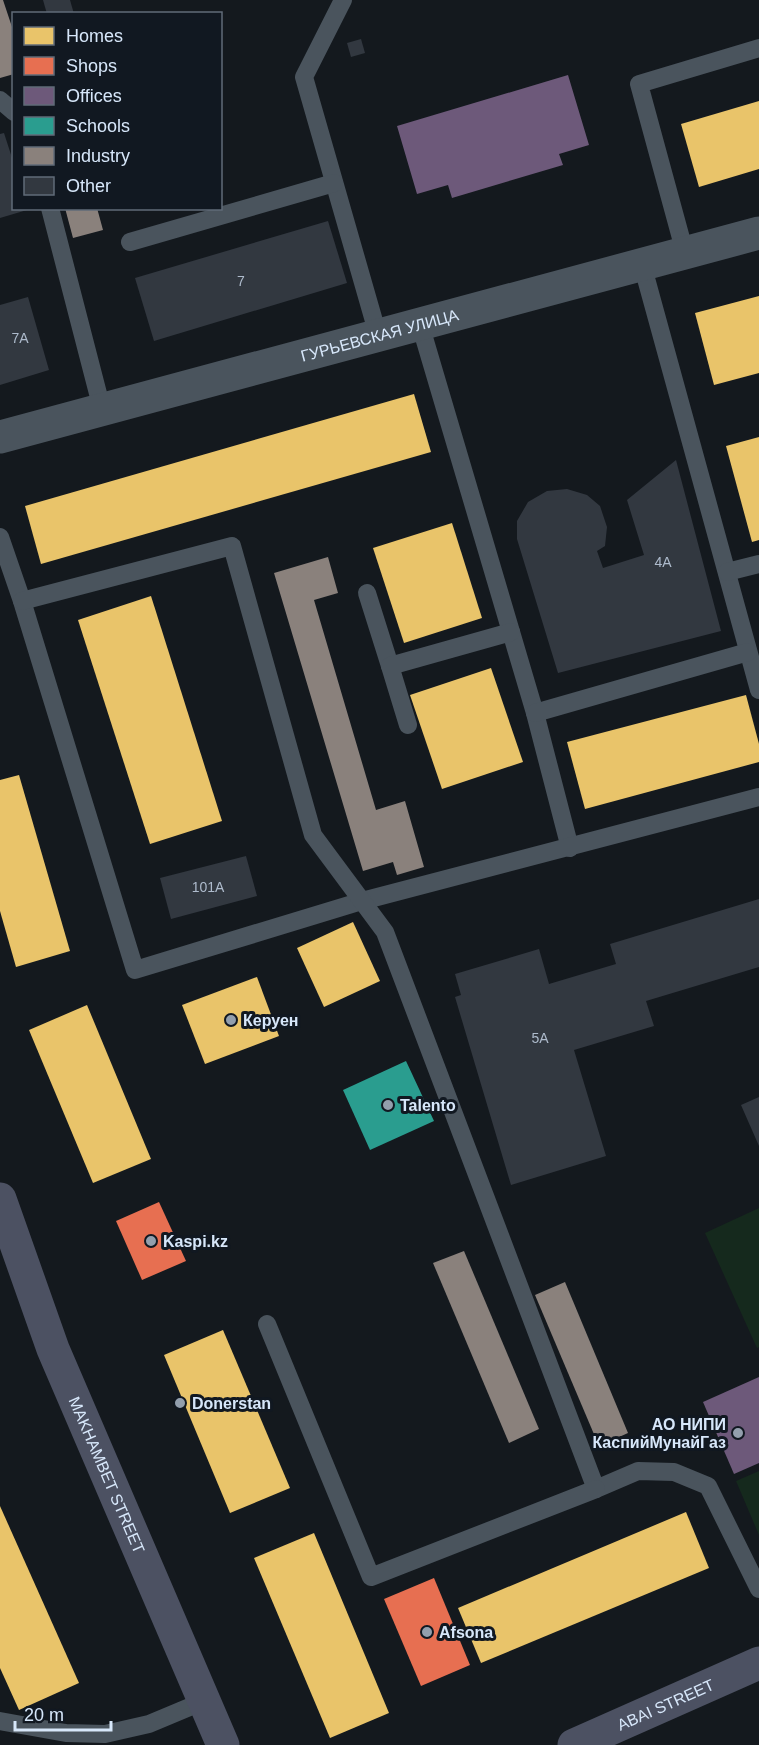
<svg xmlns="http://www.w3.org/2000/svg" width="759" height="1745" font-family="Helvetica,sans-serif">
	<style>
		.green { fill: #15291d }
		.homes { fill: #e9c46a }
		.shops { fill: #e76f51 }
		.offices { fill: #6d597a }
		.schools { fill: #2a9d8f }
		.industry { fill: #8a817c }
		.building { fill: #323840 }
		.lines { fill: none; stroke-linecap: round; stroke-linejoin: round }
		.service { stroke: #4a545d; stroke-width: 18 }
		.minor { stroke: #4a545d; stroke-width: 33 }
		.primary { stroke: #4c5162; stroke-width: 33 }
		.poi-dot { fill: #939fad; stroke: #111821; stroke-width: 2 }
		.labels { text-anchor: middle; stroke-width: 6; stroke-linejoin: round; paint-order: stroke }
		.number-label { font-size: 14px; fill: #aebbcc }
		.street-label { font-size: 16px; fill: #d7e7fa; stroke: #111821 }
		.poi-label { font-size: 16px; font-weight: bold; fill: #d7e7fa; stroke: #111821; text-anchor: start }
	</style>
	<rect width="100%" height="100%" fill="#14191e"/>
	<!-- green -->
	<g class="green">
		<polygon points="759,1208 759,1347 757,1348 705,1233"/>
		<polygon points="759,1471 759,1535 736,1481"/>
	</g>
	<!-- homes -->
	<g class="homes">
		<polygon points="759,101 759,169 699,187 681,124"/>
		<polygon points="759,296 759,373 714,385 695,313"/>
		<polygon points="414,394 431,452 41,564 25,506"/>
		<polygon points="759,437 759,540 752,542 726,446"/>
		<polygon points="452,523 482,618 404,643 373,548"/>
		<polygon points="151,596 222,821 150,844 78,620"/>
		<polygon points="491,668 523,762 442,789 410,695"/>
		<polygon points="746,695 759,744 759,762 585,809 567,742"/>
		<polygon points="19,775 70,951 16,967 0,911 0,780"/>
		<polygon points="353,922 380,981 324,1007 297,948"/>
		<polygon points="257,977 279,1036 205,1064 182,1005"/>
		<polygon points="87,1005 151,1159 93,1183 29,1030"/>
		<polygon points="223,1330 290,1488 230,1513 164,1355"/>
		<polygon points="0,1506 79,1683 19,1710 0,1668"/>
		<polygon points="686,1512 709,1568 481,1663 458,1608"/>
		<polygon points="314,1533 389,1713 330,1738 254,1558"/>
	</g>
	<!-- shops -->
	<g class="shops">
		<polygon points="159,1202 186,1261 142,1280 116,1221"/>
		<polygon points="434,1578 470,1665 421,1686 384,1599"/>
	</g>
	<!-- offices -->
	<g class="offices">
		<polygon points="568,75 589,145 559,154 563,165 452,198 448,185 417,194 397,126"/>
		<polygon points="759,1377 759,1463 734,1474 703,1402"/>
	</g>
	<!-- schools -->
	<polygon class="schools" points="406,1061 434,1121 370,1150 343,1090"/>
	<!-- industry -->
	<g class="industry">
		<polygon points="0,0 3,0 14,33 14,74 0,78"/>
		<polygon points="65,208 97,208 103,230 73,238"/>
		<polygon points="328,557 338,593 314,600 376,810 405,801 424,867 397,875 393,862 363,871 274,573"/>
		<polygon points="464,1251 539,1429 509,1443 433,1263"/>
		<polygon points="565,1282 628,1433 599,1446 535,1295"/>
	</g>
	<!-- building -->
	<g class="building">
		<polygon points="43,0 70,0 74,14 47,14"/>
		<polygon points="361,39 365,53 351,57 347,43"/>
		<polygon points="4,133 14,164 14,208 27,208 27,210 0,218 0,134"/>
		<polygon points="328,221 347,283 154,341 135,278"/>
		<polygon points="28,297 49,370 0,385 0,305"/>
		<polygon points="676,460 721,631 558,673 517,539 517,521 528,502 547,491 567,489 587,495 600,506 607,527 605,546 597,551 603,568 644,555 627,500"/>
		<polygon points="246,856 257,896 171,919 160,878"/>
		<polygon points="759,899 759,967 646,1001 654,1026 574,1050 606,1156 511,1185 455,997 461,995 455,974 539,949 549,984 616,964 610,944"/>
		<polygon points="759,1097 759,1146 741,1105"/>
	</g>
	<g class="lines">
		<!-- service -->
		<g class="service">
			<polyline points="343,0 304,77 378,335"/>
			<polyline points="0,100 14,112"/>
			<polyline points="50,208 102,409"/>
			<polyline points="130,242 334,183"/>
			<polyline points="685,253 639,84 759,48"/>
			<polyline points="642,264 759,690"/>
			<polyline points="420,324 535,713 570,848"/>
			<polyline points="0,537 22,601 135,970 362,901 759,797"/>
			<polyline points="727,572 759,564"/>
			<polyline points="367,593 390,666"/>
			<polyline points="22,601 232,546 313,835 385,932 596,1489 638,1471 674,1472 708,1486 759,1589"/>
			<polyline points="535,713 748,652"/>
			<polyline points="408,725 390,666 511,632"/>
			<polyline points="267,1324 371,1577 596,1489"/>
			<polyline points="0,1721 66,1733 105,1734 149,1724 204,1701"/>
		</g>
		<!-- minor -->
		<path class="minor" id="s1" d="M0,437L759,233"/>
		<!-- primary -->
		<g class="primary">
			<path id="s2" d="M0,1199L53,1349L223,1745"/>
			<path id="s3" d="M574,1745L759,1663"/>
		</g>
	</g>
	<!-- markers -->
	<g class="poi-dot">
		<circle cx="231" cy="1020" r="6"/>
		<circle cx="388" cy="1105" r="6"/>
		<circle cx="151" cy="1241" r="6"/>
		<circle cx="180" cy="1403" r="6"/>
		<circle cx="738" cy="1433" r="6"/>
		<circle cx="427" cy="1632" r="6"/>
	</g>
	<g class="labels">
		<!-- number labels -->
		<g class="number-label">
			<text x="241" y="286">7</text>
			<text x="20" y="343">7А</text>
			<text x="663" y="567">4А</text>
			<text x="208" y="892">101А</text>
			<text x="540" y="1043">5А</text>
		</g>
		<!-- street labels -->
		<g class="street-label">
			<text dy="6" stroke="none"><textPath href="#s1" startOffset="393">ГУРЬЕВСКАЯ УЛИЦА</textPath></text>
			<text dy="6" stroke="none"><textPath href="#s2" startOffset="296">MAKHAMBET STREET</textPath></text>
			<text dy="6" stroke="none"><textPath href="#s3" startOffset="100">ABAI STREET</textPath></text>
		</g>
		<!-- poi labels -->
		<g class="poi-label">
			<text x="243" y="1026">Керуен</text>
			<text x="400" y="1111">Talento</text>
			<text x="163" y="1247">Kaspi.kz</text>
			<text x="192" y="1409">Donerstan</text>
			<text x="726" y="1430" text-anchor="end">АО НИПИ<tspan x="726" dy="18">КаспийМунайГаз</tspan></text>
			<text x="439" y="1638">Afsona</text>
		</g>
	</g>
	<!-- legend -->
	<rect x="12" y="12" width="210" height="198" fill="#111821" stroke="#606b78" stroke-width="1.5"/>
	<rect x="24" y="27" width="30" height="18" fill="#e9c46a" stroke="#606b78" stroke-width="1.5"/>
	<text x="66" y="42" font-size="18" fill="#d7e7fa">Homes</text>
	<rect x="24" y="57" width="30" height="18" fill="#e76f51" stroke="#606b78" stroke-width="1.5"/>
	<text x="66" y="72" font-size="18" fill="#d7e7fa">Shops</text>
	<rect x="24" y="87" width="30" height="18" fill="#6d597a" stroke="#606b78" stroke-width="1.5"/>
	<text x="66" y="102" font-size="18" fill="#d7e7fa">Offices</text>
	<rect x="24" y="117" width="30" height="18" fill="#2a9d8f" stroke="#606b78" stroke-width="1.5"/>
	<text x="66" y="132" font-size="18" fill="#d7e7fa">Schools</text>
	<rect x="24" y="147" width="30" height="18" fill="#8a817c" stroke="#606b78" stroke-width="1.5"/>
	<text x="66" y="162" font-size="18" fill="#d7e7fa">Industry</text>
	<rect x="24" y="177" width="30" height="18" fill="#323840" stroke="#606b78" stroke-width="1.5"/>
	<text x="66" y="192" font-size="18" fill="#d7e7fa">Other</text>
	<!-- scale -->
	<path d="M15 1721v9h96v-9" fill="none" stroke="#d7e7fa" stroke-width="3"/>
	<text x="24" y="1721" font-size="18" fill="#d7e7fa" stroke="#111821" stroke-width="4.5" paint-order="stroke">20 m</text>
</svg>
